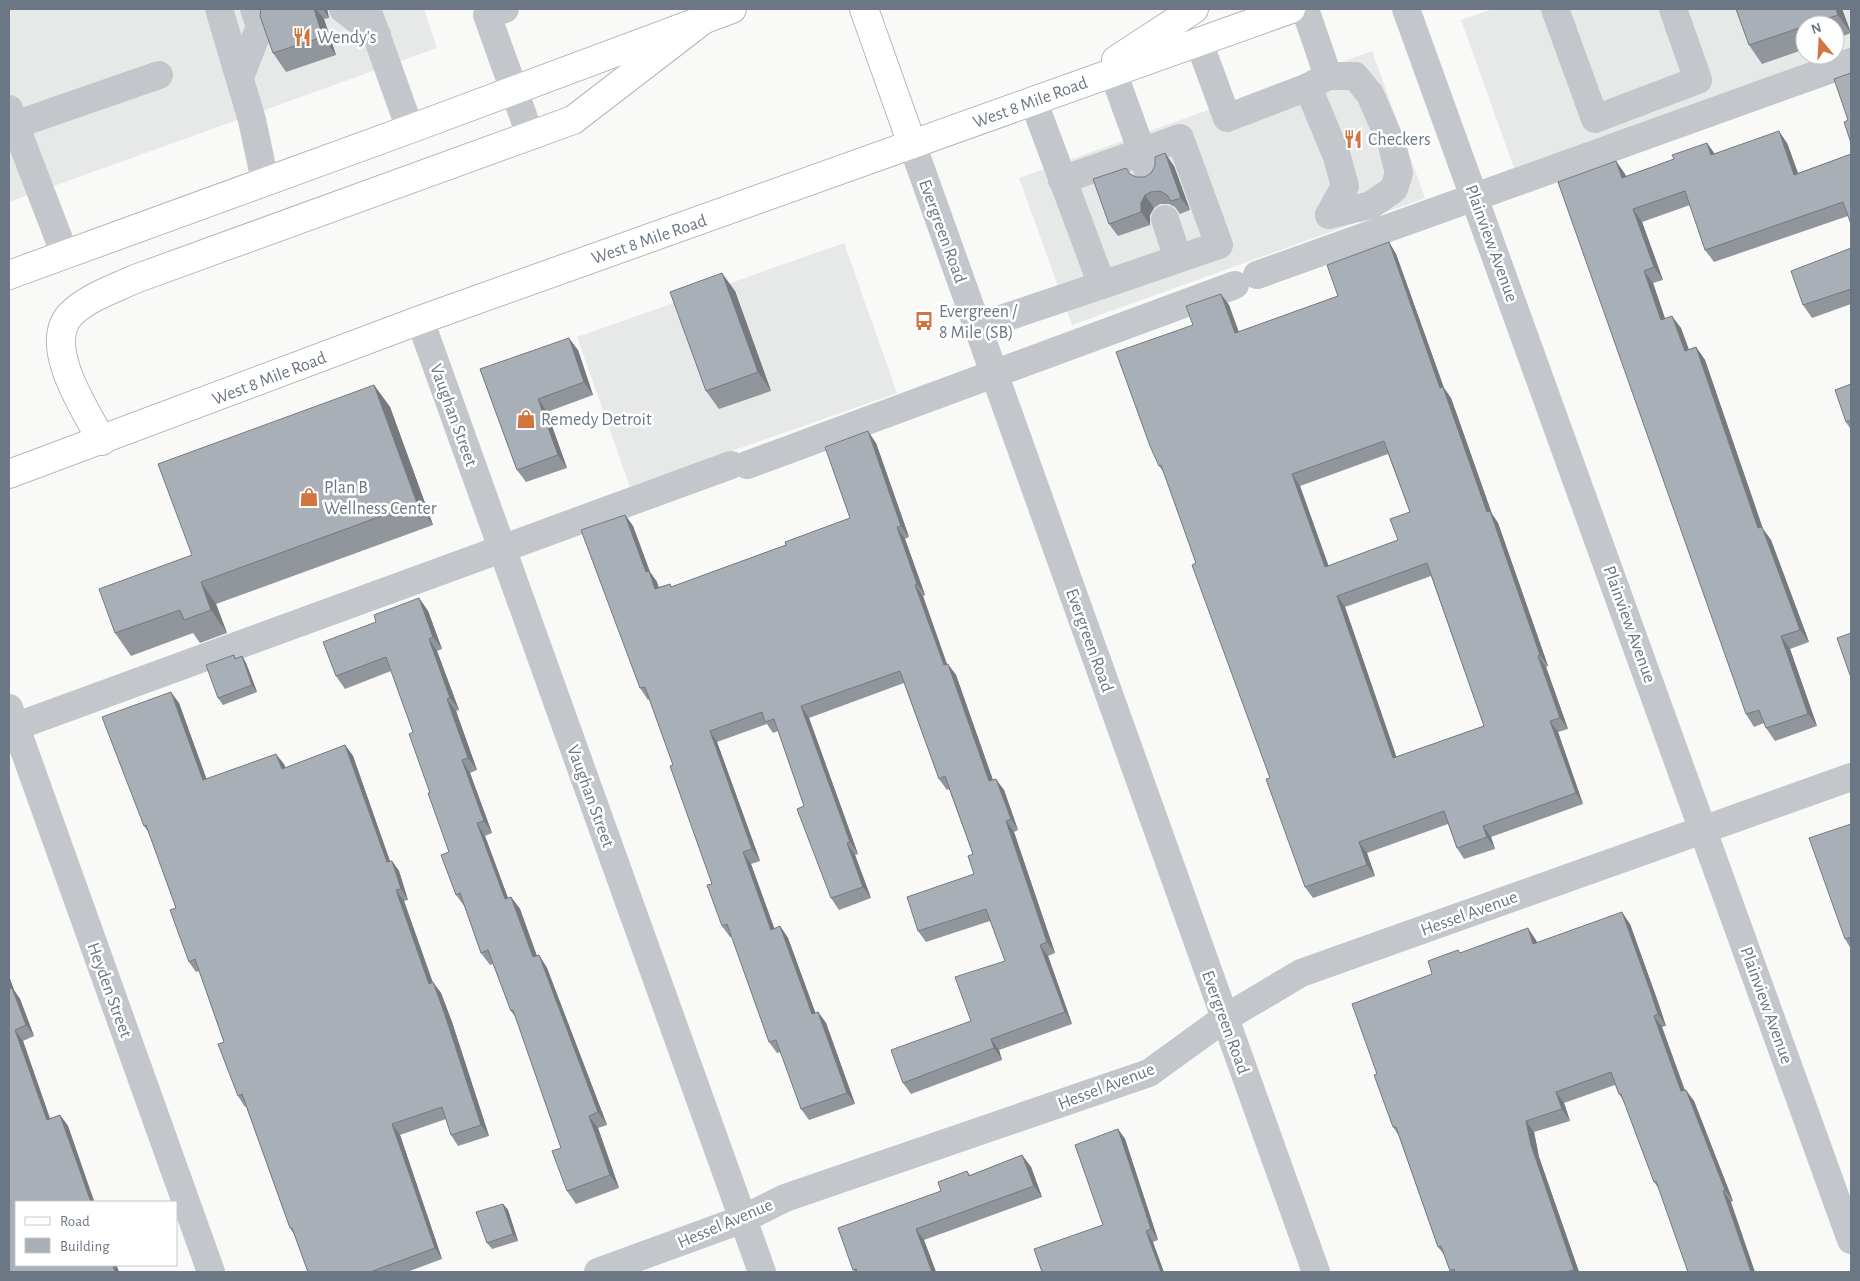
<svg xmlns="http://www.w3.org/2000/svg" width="1860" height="1281" font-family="'Alegreya Sans',sans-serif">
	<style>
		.built { fill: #e7e8e8 }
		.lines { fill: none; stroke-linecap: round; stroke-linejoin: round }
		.major-casing { stroke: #b5b8bc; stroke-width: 30 }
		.highway-casing { stroke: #b5b7bb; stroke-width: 30 }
		.minor { stroke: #c3c6ca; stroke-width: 28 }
		.major { stroke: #fff; stroke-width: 28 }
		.highway { stroke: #fff; stroke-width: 28 }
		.wall { fill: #91969d; fill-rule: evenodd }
		.shaded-wall { fill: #767a7f }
		.building { fill: #a9afb6; stroke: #767a7f; fill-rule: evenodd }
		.labels { text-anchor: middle; stroke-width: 5; stroke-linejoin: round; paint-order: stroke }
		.poi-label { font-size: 18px; fill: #6c7785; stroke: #fff; text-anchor: start }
		.street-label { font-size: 18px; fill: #6c7785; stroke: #fff }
	</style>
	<rect width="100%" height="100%" fill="#f9f9f8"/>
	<!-- built -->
	<g class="built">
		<polygon points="9,9 424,9 437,48 9,202"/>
		<polygon points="1493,9 1851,9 1851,47 1835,53 1835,25 1805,25 1805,55 1829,55 1514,168 1461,20"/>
		<polygon points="1372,51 1425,198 1072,325 1019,178"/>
		<polygon points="844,243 897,393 630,487 577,337"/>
	</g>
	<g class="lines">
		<!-- major casing -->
		<g class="major-casing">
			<polyline id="major" points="864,9 912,144"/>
		</g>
		<!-- highway casing -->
		<g class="highway-casing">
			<g id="highway">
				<polyline points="1116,60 1194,9"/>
				<polyline points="9,275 410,129 732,9"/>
				<path d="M102,441C86,411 41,345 71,314C88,297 114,289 135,279L573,120L703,20"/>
				<polyline points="9,474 420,320 1291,9"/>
			</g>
		</g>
		<!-- minor -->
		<g class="minor">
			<polyline points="219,9 252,120 265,181"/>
			<polyline points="343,9 377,35"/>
			<polyline points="367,9 410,129"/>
			<polyline points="505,9 487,15 530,135"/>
			<polyline points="1305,9 1328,76"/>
			<polyline points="1406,9 1851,1240"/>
			<polyline points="1555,9 1595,119 1698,80 1673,9"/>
			<polyline points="1199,42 1227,118 1308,87 1328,76 1355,76 1370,94 1392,145 1399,173 1394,189 1371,205 1329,215"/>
			<polyline points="240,77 260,26 254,9"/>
			<polyline points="1308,87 1337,157 1345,186 1329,215"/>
			<polyline points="1033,100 1102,285 1219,245 1180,138 1142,152 1113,72"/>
			<polyline points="9,109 65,255"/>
			<polyline points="9,127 159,75"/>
			<polyline points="912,144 1316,1272"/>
			<polyline points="1062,180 1142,152 1149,175"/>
			<polyline points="1165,219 1178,259"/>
			<polyline points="1257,275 1851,62"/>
			<polyline points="420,320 762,1272"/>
			<polyline points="977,327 1102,285"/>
			<polyline points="747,465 1235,285"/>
			<polyline points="9,708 211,1272"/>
			<polyline points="9,729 731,465"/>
			<polyline points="598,1272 743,1219 785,1198 1149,1073 1225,1018 1301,973 1851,777"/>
		</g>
		<!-- major -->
		<use href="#major" class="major"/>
		<!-- highway -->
		<use href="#highway" class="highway"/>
	</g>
	<!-- wall -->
	<g class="wall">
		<polygon points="261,9 327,9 329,18 324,19 336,55 286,72 273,53"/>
		<polygon points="1842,9 1851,33 1835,39 1835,25 1805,25 1805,49 1762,64 1749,45"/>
		<polygon points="1707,143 1715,154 1787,143 1798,173 1851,154 1848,216 1714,262 1705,250 1690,205 1642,222 1663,280 1653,283 1665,319 1681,328 1689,350 1696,347 1705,360 1763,529 1771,540 1809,642 1790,649 1817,726 1775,741 1766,728 1764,723 1754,727 1746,714 1616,161 1626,176 1674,159"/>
		<polygon points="1174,166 1190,210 1180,214 1175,207 1169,204 1160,204 1154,208 1150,215 1150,225 1118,236 1109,224 1130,174 1136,177 1145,177"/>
		<path d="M1389,242L1396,254L1444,388L1451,398L1492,514L1498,523L1548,666L1546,667L1568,729L1558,732L1583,804L1491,837L1495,849L1464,859L1457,848L1448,824L1367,853L1375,876L1313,898L1305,887L1270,778L1196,563L1165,474L1159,466L1193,325L1229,305L1239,332L1338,296ZM1388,454L1410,512L1398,540L1328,566L1300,486ZM1431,576L1484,726L1396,757L1345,607Z"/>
		<polygon points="1851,248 1851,304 1812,318 1803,305"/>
		<polygon points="735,291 771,391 719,409 706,391"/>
		<polygon points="578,350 593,395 547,412 567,468 526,482 517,470 480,369"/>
		<polygon points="1851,384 1851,430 1846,422"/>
		<polygon points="374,385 390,407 433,525 216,604 227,633 200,643 193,633 131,656 115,633 192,555"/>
		<polygon points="876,443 909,537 905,539 925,595 923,596 947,664 956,675 993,780 1004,790 1018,830 1014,832 1055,953 1048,956 1072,1024 999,1050 1002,1060 911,1094 903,1083 971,1021 1005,961 990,921 926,942 918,931 974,874 973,854 949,789 947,790 939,779 904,683 809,718 858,854 855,855 871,898 839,910 831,898 804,806 778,731 773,733 767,724 717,742 760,861 751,864 774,929 780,926 788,938 815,1013 818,1012 826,1023 855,1104 809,1120 801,1109 781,1052 777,1053 769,1042 732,937 730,937 722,926 712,884 673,765 649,699 648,700 640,688 625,515 633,526 650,572 657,582 658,587 670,584 672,587 786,545 850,518"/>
		<polygon points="419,598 428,611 442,649 437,651 459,710 456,711 477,770 470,773 492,833 485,836 508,898 511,897 520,909 537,956 539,955 547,968 607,1125 598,1128 619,1188 576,1204 567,1191 561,1148 516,1018 511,1011 493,964 490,965 481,953 465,907 456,895 449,852 430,793 413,732 391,671 345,689 336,676 376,622"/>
		<polygon points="234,655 236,659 242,656 246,663 257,692 223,705 218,698"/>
		<polygon points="179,703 206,779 284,764 285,768 345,745 353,756 390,861 392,861 399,871 408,900 404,901 432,982 441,993 452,1022 489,1136 458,1146 451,1135 446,1119 400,1135 442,1259 407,1272 308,1272 295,1236 290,1228 246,1106 245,1107 238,1096 224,1042 199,971 196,972 189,962 176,908 149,833 144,826"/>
		<polygon points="1851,824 1851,949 1845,939"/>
		<polygon points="1630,924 1658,1002 1666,1026 1662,1027 1685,1090 1694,1101 1733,1201 1731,1202 1659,1189 1654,1182 1625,1103 1619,1094 1615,1085 1564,1103 1570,1121 1534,1132 1539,1157 1579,1272 1451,1272 1445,1256 1438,1247 1399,1136 1393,1127 1377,1074 1432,974 1458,950 1460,953 1536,940 1537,943"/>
		<polygon points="9,976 14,990 20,999 34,1036 23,1041 50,1118 60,1115 68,1126 119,1272 9,1272"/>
		<polygon points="1118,1129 1125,1139 1158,1240 1153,1242 1103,1225"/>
		<polygon points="1022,1155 1031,1167 1042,1197 924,1240 936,1272 855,1272 853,1270 941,1191 967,1171 970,1175"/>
		<polygon points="503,1204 508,1210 518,1241 492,1249 487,1243"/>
	</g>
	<!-- shaded-wall -->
	<g class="shaded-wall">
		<polygon points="314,9 316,9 324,19 336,55 323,37"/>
		<polygon points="323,9 327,9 329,18"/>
		<polygon points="1836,9 1842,9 1851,33 1838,15"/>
		<polygon points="1779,131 1787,143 1803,187 1794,175"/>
		<polygon points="1707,143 1715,155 1711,155"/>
		<polygon points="1165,153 1174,166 1190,210 1181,198"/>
		<polygon points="1616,161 1625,174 1631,190 1622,178"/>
		<polygon points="1145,195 1154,208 1150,215 1150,225 1141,212 1141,203"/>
		<polygon points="1633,209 1642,222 1663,280 1654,267"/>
		<polygon points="1389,242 1396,254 1444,388 1451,398 1492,514 1498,523 1548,666 1540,655 1487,512 1440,388"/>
		<polygon points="1644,271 1653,283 1670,333 1661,320"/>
		<polygon points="722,273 735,291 771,391 758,372"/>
		<polygon points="1221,294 1229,305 1243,345 1235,333"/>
		<polygon points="1672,316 1681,328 1694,364 1685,351"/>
		<polygon points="569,338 578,350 593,395 584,382"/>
		<polygon points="1696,347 1705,360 1763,529 1771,540 1809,642 1800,630 1758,528"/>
		<polygon points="374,385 390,407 433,525 417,503"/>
		<polygon points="538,399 547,412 567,468 558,455"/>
		<polygon points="868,431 876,443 909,537 901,526"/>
		<polygon points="1292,474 1300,486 1333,578 1325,567"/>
		<polygon points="625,515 633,526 650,572 657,582 663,600 655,589 646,572"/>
		<polygon points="897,527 905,539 925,595 917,584"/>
		<polygon points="201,582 216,604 227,633 211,610"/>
		<polygon points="915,585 923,596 951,676 944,665"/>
		<polygon points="1337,596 1345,607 1401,770 1393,758"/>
		<polygon points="419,598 428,611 442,649 433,637"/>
		<polygon points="1781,636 1790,649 1817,726 1808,714"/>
		<polygon points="429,639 437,651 459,710 450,698"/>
		<polygon points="242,656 246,663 257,692 252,685"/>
		<polygon points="1538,656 1546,667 1568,729 1560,718"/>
		<polygon points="948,664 956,675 997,792 989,781"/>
		<polygon points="171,692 179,703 211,791 203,780"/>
		<polygon points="447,699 456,711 477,770 468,758"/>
		<polygon points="801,706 809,718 858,854 850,842"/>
		<polygon points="1550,721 1558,732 1583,804 1576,793"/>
		<polygon points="710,731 717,742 760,861 752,849"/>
		<polygon points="345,745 353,756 394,873 387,862"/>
		<polygon points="276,754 284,764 290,780 282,769"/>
		<polygon points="462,760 470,773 492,833 484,821"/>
		<polygon points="996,779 1004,790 1018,830 1011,819"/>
		<polygon points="1006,821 1014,832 1055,953 1047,942"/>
		<polygon points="477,823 485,836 513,912 505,899"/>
		<polygon points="1483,826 1491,837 1495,849 1487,837"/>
		<polygon points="1359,842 1367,853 1375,876 1367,865"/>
		<polygon points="847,843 855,855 871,898 863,887"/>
		<polygon points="743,852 751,864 779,941 771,930"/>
		<polygon points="392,861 399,871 408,900 401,889"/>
		<polygon points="396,890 404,901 437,994 429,984"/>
		<polygon points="511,897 520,909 542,970 533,957"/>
		<polygon points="1622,912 1630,924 1658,1002 1666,1026 1658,1014"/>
		<polygon points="780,926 788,938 820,1025 812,1014"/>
		<polygon points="1528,928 1536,940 1541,955 1533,944"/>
		<polygon points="1040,945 1048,956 1072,1024 1065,1012"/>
		<polygon points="539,955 547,968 607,1125 598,1112"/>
		<polygon points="9,976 14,990 20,999 34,1036 26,1025 9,987"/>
		<polygon points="433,982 441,993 452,1022 489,1136 481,1125"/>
		<polygon points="818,1012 826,1023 855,1104 847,1093"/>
		<polygon points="1654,1016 1662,1027 1689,1103 1681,1091"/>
		<polygon points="15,1030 23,1041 54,1131 47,1120"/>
		<polygon points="991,1039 999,1050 1002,1060 994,1048"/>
		<polygon points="1686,1090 1694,1101 1733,1201 1725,1190"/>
		<polygon points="1556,1092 1564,1103 1570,1121 1562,1109"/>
		<polygon points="60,1115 68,1126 94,1202 91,1202"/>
		<polygon points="589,1116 598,1128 619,1188 610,1175"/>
		<polygon points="1526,1121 1534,1132 1539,1157 1579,1272 1576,1272 1574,1270 1531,1145"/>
		<polygon points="392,1124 400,1135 442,1259 435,1248"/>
		<polygon points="1118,1129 1125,1139 1158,1240 1151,1229"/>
		<polygon points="1022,1155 1031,1167 1042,1197 1034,1186"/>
		<polygon points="1723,1191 1731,1202 1755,1272 1751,1272"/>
		<polygon points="503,1204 508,1210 518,1241 513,1234"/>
		<polygon points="916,1229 924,1240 936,1272 932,1272"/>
		<polygon points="1146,1231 1153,1242 1164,1272 1161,1272"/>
		<polygon points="113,1265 116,1265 119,1272 115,1272"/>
	</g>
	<!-- building -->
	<g class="building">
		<polygon points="261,9 314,9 323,37 273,53 260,16"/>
		<polygon points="1736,9 1836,9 1838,15 1807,25 1805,25 1805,26 1749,45"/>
		<polygon points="1851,73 1851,143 1844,122 1848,120 1834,79"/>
		<polygon points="1779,131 1794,175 1851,154 1851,224 1843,202 1705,250 1685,191 1633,209 1654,267 1644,271 1661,320 1672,316 1685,351 1696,347 1758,528 1762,527 1800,630 1781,636 1808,714 1766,728 1759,710 1746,714 1558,182 1616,161 1622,178 1674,159 1672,155 1707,143 1711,155"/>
		<polygon points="1165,153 1181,198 1171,201 1167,195 1160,191 1151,192 1145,195 1141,203 1141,212 1109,224 1093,179 1126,168 1130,174 1136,177 1145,177 1151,173 1155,166 1155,157"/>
		<path d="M1389,242L1440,388L1443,387L1487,512L1490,511L1540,655L1538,656L1560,718L1550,721L1576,793L1483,826L1487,837L1457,848L1444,811L1359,842L1367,865L1305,887L1266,779L1270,778L1192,565L1196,563L1161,465L1159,466L1150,446L1116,352L1193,325L1186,306L1221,294L1235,333L1338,296L1327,265ZM1384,441L1410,512L1390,519L1398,540L1325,567L1292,474ZM1427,563L1484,726L1393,758L1337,596Z"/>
		<polygon points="1851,248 1851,289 1803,305 1791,271"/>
		<polygon points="722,273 758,372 706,391 670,292"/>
		<polygon points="569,338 584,382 538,399 558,455 517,470 480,369"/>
		<polygon points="1851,384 1851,420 1846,422 1835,390"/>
		<polygon points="374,385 417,503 201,582 211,610 184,620 180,610 115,633 99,589 192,555 158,464"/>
		<polygon points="868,431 901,526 897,527 917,584 915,585 944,665 948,664 989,781 996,779 1011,819 1006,821 1047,942 1040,945 1065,1012 991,1039 994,1048 903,1083 891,1050 971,1021 955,977 1005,961 986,909 918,931 907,897 974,874 968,856 973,854 945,776 939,779 900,671 801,706 850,842 847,843 863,887 831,898 797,809 804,806 774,719 765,722 762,712 710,731 752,849 743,852 771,930 780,926 812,1014 818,1012 847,1093 801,1109 776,1040 769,1042 727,924 722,926 707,885 712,884 670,766 673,765 645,687 640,688 581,530 625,515 646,572 649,571 655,589 670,584 671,587 786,545 785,542 850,518 825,447"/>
		<polygon points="419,598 433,637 429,639 450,698 447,699 468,758 462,760 484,821 477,823 505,899 511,897 533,957 539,955 598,1112 589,1116 610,1175 567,1191 552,1151 561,1148 513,1010 511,1011 488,950 481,953 460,893 456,895 441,855 449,852 428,793 430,793 409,734 413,732 386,657 336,676 323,642 376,622 374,615"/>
		<polygon points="1851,633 1851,675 1850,675 1837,638"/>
		<polygon points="234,655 235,659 242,656 252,685 218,698 206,665"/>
		<polygon points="171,692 203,780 276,754 282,769 345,745 387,862 392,861 401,889 396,890 429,984 433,982 444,1012 481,1125 451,1135 442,1107 392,1124 435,1248 370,1272 308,1272 292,1228 290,1228 242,1094 238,1096 218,1044 224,1042 195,959 189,962 170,910 176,908 146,825 144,826 102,717"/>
		<polygon points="1851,824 1851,937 1845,939 1809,838"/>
		<polygon points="1622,912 1650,990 1658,1014 1654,1016 1681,1091 1686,1090 1725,1190 1723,1191 1751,1272 1688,1272 1656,1181 1654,1182 1621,1094 1619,1094 1611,1072 1556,1092 1562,1109 1526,1121 1531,1145 1574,1270 1566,1272 1455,1272 1454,1269 1450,1271 1441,1246 1438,1247 1396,1127 1393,1127 1374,1075 1377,1074 1352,1004 1432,974 1428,961 1458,950 1460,953 1528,928 1533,944"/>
		<polygon points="9,987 9,989 12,988 26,1025 15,1030 47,1120 60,1115 91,1202 16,1202 16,1265 113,1265 115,1272 9,1272"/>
		<polygon points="1118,1129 1151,1229 1146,1231 1161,1272 1042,1272 1034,1249 1103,1225 1075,1145"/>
		<polygon points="1022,1155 1034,1186 916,1229 932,1272 857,1272 856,1269 853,1270 838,1228 941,1191 938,1182 967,1171 969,1176"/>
		<polygon points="503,1204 513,1234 487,1243 476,1212"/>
	</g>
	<!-- icons -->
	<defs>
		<g id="restaurant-bare" transform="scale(1.5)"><path d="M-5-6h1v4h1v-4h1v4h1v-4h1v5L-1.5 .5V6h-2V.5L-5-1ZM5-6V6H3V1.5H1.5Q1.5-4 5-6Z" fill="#d17440" stroke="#fff" stroke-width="2.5" paint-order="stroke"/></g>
		<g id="bus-bare" transform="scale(1.5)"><path d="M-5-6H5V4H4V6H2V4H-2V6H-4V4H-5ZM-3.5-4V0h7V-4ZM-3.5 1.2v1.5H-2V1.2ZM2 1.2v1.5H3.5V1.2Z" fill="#d17440" stroke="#fff" stroke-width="2.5" paint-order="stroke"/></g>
		<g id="shop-bare" transform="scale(1.5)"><path d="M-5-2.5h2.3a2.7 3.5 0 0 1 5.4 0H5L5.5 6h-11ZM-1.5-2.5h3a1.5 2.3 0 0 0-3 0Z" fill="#d17440" stroke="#fff" stroke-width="2.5" paint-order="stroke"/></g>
	</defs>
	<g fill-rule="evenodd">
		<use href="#restaurant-bare" x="302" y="37"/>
		<use href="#restaurant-bare" x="1353" y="139"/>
		<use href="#bus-bare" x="924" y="321"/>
		<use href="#shop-bare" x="526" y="419"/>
		<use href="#shop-bare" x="309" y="497"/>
	</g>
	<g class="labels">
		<!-- poi labels -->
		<g class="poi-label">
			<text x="317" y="43">Wendy's</text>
			<text x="1368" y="145">Checkers</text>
			<text x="939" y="317">Evergreen /<tspan x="939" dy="21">8 Mile (SB)</tspan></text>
			<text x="541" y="425">Remedy Detroit</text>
			<text x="324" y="493">Plan B<tspan x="324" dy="21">Wellness Center</tspan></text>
		</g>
		<!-- street labels -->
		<g class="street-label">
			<text transform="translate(1030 102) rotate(-20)" y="6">West 8 Mile Road</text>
			<text transform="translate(943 231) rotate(70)" y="6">Evergreen Road</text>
			<text transform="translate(649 239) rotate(-19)" y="6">West 8 Mile Road</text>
			<text transform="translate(1492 243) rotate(70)" y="6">Plainview Avenue</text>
			<text transform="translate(269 378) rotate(-21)" y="6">West 8 Mile Road</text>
			<text transform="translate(454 415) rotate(70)" y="6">Vaughan Street</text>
			<text transform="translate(1630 624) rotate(70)" y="6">Plainview Avenue</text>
			<text transform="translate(1090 640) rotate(70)" y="6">Evergreen Road</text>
			<text transform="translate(591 796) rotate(70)" y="6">Vaughan Street</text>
			<text transform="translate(1469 913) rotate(-20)" y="6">Hessel Avenue</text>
			<text transform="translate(110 990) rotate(70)" y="6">Heyden Street</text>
			<text transform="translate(1767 1005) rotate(70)" y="6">Plainview Avenue</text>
			<text transform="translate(1226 1022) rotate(70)" y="6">Evergreen Road</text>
			<text transform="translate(1106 1086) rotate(-21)" y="6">Hessel Avenue</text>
			<text transform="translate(725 1223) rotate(-23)" y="6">Hessel Avenue</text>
		</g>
	</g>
	<!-- border -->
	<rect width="1860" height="1281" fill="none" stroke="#6c7785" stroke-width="20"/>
	<!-- legend -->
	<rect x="15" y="1201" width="162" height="65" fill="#ffffff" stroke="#c4c9ce"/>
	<rect x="25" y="1217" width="25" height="8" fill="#ffffff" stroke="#c4c9ce"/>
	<text x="60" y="1226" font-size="15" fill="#6c7785">Road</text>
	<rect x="25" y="1238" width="25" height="15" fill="#a9afb6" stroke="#c4c9ce"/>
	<text x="60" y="1251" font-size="15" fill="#6c7785">Building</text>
	<!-- north arrow -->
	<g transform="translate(1820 40) rotate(342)"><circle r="24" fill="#ffffff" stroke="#c4c9ce"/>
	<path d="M0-4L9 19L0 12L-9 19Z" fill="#d17440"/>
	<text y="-8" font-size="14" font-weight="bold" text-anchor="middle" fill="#6c7785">N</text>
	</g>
</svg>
